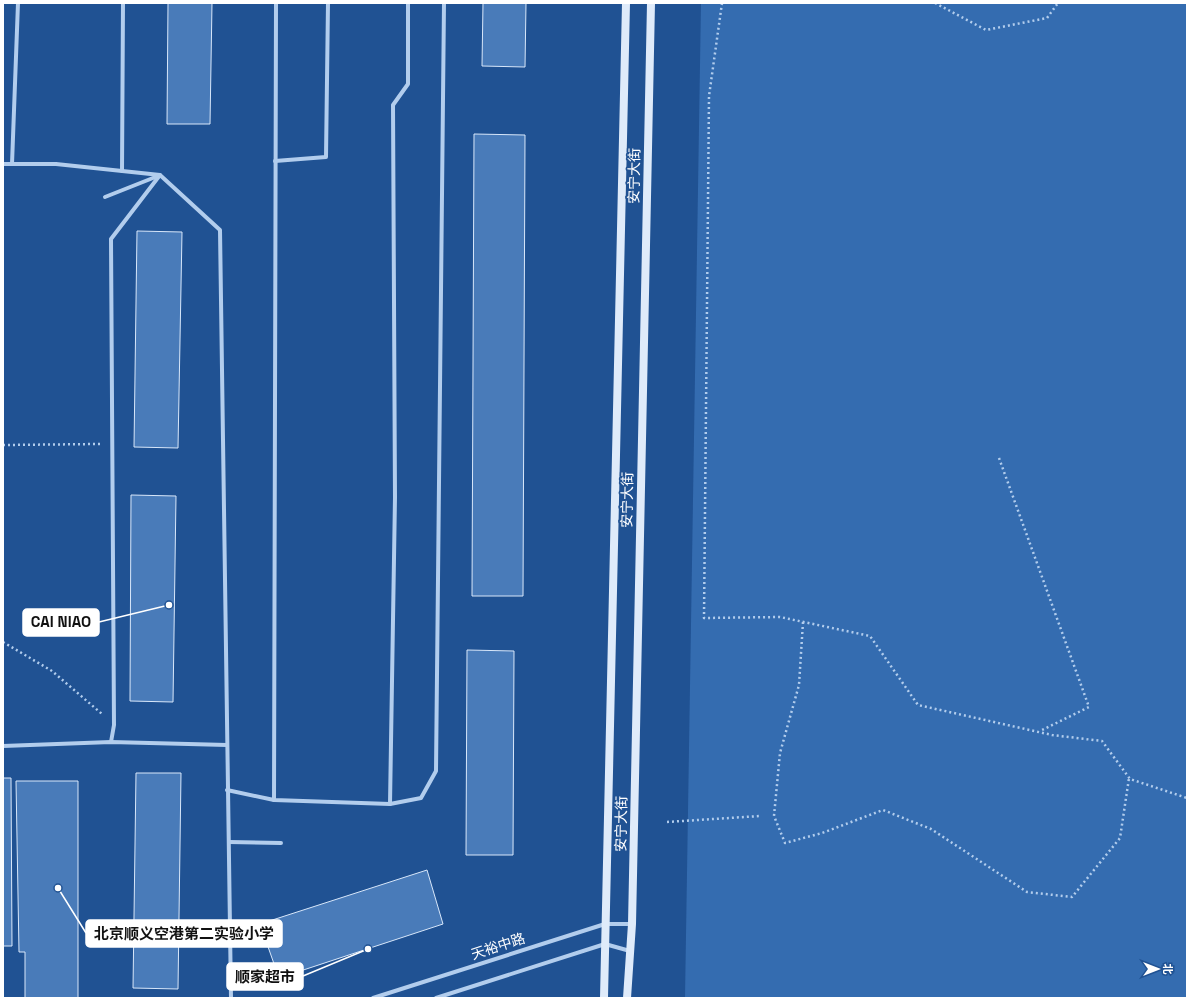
<svg xmlns="http://www.w3.org/2000/svg" width="1190" height="1001" font-family="'Space Grotesk','Noto Sans SC',sans-serif">
	<style>
		.green { fill: #346cb0 }
		.building { fill: #497bb9; stroke: #d8e7fa }
		.lines { fill: none; stroke-linecap: round; stroke-linejoin: round }
		.path { stroke: #b2cded; stroke-width: 2.5; stroke-dasharray: 2 3; stroke-linecap: butt }
		.minor { stroke: #b2cded; stroke-width: 4 }
		.secondary { stroke: #dfebfa; stroke-width: 8 }
		.labels { text-anchor: middle; stroke-width: 3.5; stroke-linejoin: round; paint-order: stroke }
		.street-label { font-size: 14px; fill: #fff; stroke: #205293 }
		.leader { fill: none; stroke: #fff; stroke-width: 1.5 }
		.callout-dot { fill: #fff; stroke: #205293; stroke-width: 1.5 }
		.callout { fill: #fff; stroke: #fff; stroke-width: 1.5 }
		.callout-label { font-size: 15px; text-anchor: middle; font-weight: bold; fill: #111 }
	</style>
	<rect width="100%" height="100%" fill="#205293"/>
	<!-- green -->
	<polygon class="green" points="701,3 1187,3 1187,998 685,998"/>
	<!-- building -->
	<g class="building">
		<polygon points="168,3 212,3 210,124 167,124"/>
		<polygon points="483,3 526,3 525,67 482,66"/>
		<polygon points="474,134 525,135 523,596 472,596"/>
		<polygon points="137,231 182,232 178,448 134,447"/>
		<polygon points="131,495 176,496 173,702 130,701"/>
		<polygon points="467,650 514,651 513,855 466,855"/>
		<polygon points="136,773 181,773 178,989 133,988"/>
		<polygon points="3,778 11,778 12,946 3,946"/>
		<polygon points="16,781 78,781 78,998 25,998 25,952 19,952"/>
		<polygon points="427,870 443,924 279,978 260,924"/>
	</g>
	<g class="lines">
		<!-- path -->
		<g class="path">
			<polyline points="722,3 709,96 704,618 780,617 870,636 918,705 1052,735 1102,741 1130,779 1187,798"/>
			<polyline points="935,3 986,30 1047,18 1058,3"/>
			<polyline points="3,445 100,444"/>
			<polyline points="999,458 1089,707 1040,731"/>
			<polyline points="803,622 799,685 780,753 774,816 785,843 822,833 883,810 931,829 1027,892 1072,897 1120,838 1129,778"/>
			<polyline points="3,642 52,671 102,714"/>
			<polyline points="667,822 760,816"/>
		</g>
		<!-- minor -->
		<g class="minor">
			<polyline points="275,161 326,157 328,3"/>
			<polyline points="3,164 56,164 160,175 220,230 231,998"/>
			<polyline points="12,164 18,3"/>
			<polyline points="122,171 123,3"/>
			<polyline points="105,197 158,176"/>
			<polyline points="111,742 114,725 111,239 160,175"/>
			<polyline points="3,746 111,742 227,745"/>
			<polyline points="227,790 274,800 390,804 421,798 436,771 444,3"/>
			<polyline points="274,800 276,3"/>
			<polyline points="390,804 395,497 393,105 408,84 408,3"/>
			<polyline points="229,842 281,843"/>
			<polyline points="373,998 605,924 632,924"/>
			<polyline points="436,998 605,944 630,951"/>
		</g>
		<!-- secondary -->
		<g class="secondary">
			<polyline points="604,998 626,3"/>
			<polyline points="627,998 632,924 651,3"/>
		</g>
	</g>
	<g class="labels">
		<!-- street labels -->
		<g class="street-label">
			<text transform="translate(634 176) rotate(-89)" y="5">安宁大街</text>
			<text transform="translate(627 500) rotate(-89)" y="5">安宁大街</text>
			<text transform="translate(621 824) rotate(-89)" y="5">安宁大街</text>
			<text transform="translate(498 946) rotate(-18)" y="5">天裕中路</text>
		</g>
	</g>
	<!-- callouts -->
	<path class="leader" d="M169 605L99 622M58 888L86 933M368 949L303 976"/>
	<g class="callout-dot">
		<circle cx="169" cy="605" r="4"/>
		<circle cx="58" cy="888" r="4"/>
		<circle cx="368" cy="949" r="4"/>
	</g>
	<g class="callout">
		<rect x="23" y="609" width="76" height="27" rx="4"/>
		<rect x="86" y="920" width="196" height="27" rx="4"/>
		<rect x="227" y="963" width="76" height="27" rx="4"/>
	</g>
	<g class="callout-label">
		<text x="61" y="627">CAI NIAO</text>
		<text x="184" y="939">北京顺义空港第二实验小学</text>
		<text x="265" y="982">顺家超市</text>
	</g>
	<!-- border -->
	<rect width="1190" height="1001" fill="none" stroke="#ffffff" stroke-width="8"/>
	<!-- north arrow -->
	<g transform="translate(1158 969) rotate(90)" stroke="#205293" stroke-width="3" paint-order="stroke">
	<path d="M0-3L7 15L0 10L-7 15Z" fill="#ffffff"/>
	<text y="-6" font-size="11" font-weight="bold" text-anchor="middle" fill="#ffffff">北</text>
	</g>
</svg>
